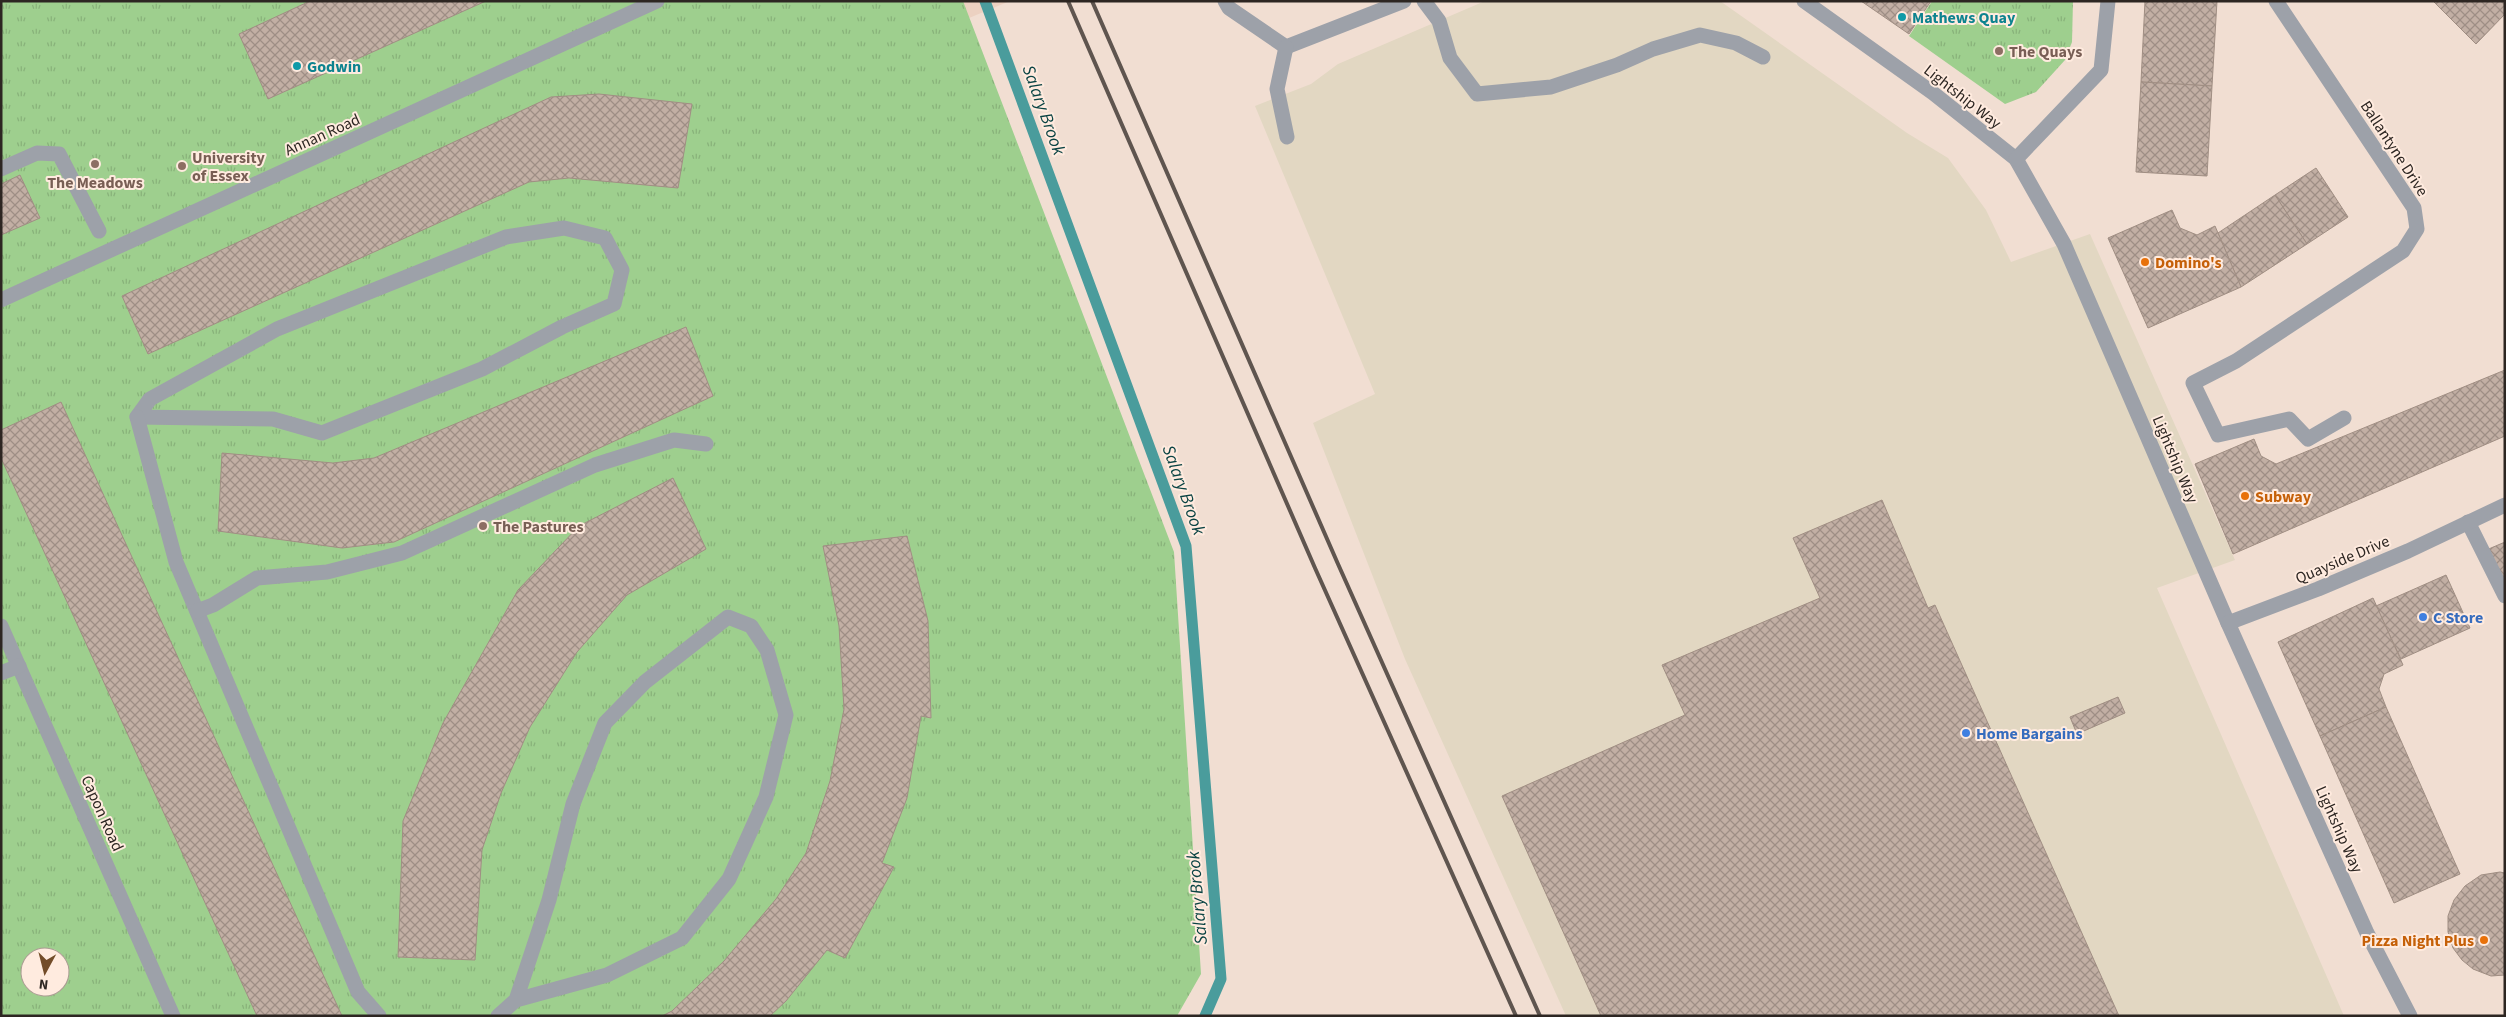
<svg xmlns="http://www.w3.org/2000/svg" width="2506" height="1017" font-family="'Source Sans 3',sans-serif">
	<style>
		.commercial { fill: #e2d7c2 }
		.built { fill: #ecd1c1 }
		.grass { fill: url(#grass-tufts); fill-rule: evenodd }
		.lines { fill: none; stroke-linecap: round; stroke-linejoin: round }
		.stream { stroke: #4a9c9c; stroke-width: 11 }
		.building { fill: url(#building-cross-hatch); stroke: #a08e83 }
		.minor { stroke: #9da1a9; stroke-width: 15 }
		.rail { stroke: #5f554f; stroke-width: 4 }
		.culture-dot { fill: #0f9aa8; stroke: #ffebdf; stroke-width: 2 }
		.education-dot { fill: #8d6e63; stroke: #ffebdf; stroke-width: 2 }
		.food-dot { fill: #e8710a; stroke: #ffebdf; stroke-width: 2 }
		.shop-dot { fill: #3f7fe0; stroke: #ffebdf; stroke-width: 2 }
		.labels { text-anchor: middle; stroke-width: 4; stroke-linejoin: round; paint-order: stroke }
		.culture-label { font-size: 16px; font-weight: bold; fill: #0d838f; stroke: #ffebdf; text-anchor: start }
		.education-label { font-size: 16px; font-weight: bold; fill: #785e54; stroke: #ffebdf; text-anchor: start }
		.street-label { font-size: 16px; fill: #2d2622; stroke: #ffebdf }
		.food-label { font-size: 16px; font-weight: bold; fill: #c56008; stroke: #ffebdf; text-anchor: start }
		.shop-label { font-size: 16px; font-weight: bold; fill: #366cbe; stroke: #ffebdf; text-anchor: start }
		.water-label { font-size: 18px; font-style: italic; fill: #0a4343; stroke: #ffebdf }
	</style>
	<defs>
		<pattern id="grass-tufts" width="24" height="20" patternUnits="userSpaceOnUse" patternTransform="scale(1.25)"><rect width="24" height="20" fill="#9ecf8e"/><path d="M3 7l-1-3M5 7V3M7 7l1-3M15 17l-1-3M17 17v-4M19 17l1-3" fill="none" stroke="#88b27a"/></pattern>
		<pattern id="building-cross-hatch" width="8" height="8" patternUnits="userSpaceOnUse" patternTransform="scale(1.25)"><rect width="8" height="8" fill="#c2afa4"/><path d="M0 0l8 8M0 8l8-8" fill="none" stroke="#9e8e85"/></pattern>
	</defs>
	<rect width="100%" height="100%" fill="#f1ded2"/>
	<!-- commercial -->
	<polygon class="commercial" points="1485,1 1720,1 1907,133 1948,158 1986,210 2011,262 2090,234 2235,560 2157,588 2344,1016 1566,1016 1405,659 1313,423 1375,394 1255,106 1311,84 1338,64"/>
	<!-- built -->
	<polygon class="built" points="865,1 1010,1 969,18"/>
	<!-- grass -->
	<g class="grass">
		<path d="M1,1H963L1174,552L1201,974L1177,1016H1ZM30,957H60V987H30Z"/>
		<polygon points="1932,1 2073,1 2072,42 2065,60 2036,92 2005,104 1909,36"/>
	</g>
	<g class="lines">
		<!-- stream -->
		<polyline class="stream" points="985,1 1186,546 1221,979 1205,1016"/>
	</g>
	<!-- building -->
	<g class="building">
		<polygon points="310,1 486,1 268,99 239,34"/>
		<polygon points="1861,1 1931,1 1909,34"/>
		<polygon points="2145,1 2217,1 2212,86 2141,82"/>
		<polygon points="2433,1 2505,1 2505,14 2476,44"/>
		<polygon points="2141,82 2212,86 2207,176 2136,172"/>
		<polygon points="599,94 692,104 678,188 569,178 529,182 148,354 122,296 551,97"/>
		<polygon points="2316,168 2348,217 2307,244 2275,195"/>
		<polygon points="20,175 40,218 1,235 1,184"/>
		<polygon points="2275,195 2307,244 2241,287 2218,233"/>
		<polygon points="2172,210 2180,228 2197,235 2215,226 2241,287 2148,328 2108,238"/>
		<polygon points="686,327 713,396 394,542 342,548 218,531 222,453 333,463 374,458"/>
		<polygon points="2505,370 2505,436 2233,554 2195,464 2254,439 2261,456 2276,464"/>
		<polygon points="61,402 342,1016 257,1016 1,458 1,430"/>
		<polygon points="673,478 706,549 627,595 577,652 530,727 501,793 482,850 475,960 398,957 403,821 443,723 518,590 579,526"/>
		<polygon points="1882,500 1928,608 1935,605 2119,1016 1601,1016 1502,796 1685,715 1662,665 1820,598 1793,538"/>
		<polygon points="907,536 928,621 931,718 921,716 907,798 882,863 894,867 845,958 827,950 786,1001 770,1016 662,1016 672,1011 724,961 776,899 806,853 830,781 844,709 839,626 823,546"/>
		<polygon points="2505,542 2505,589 2484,551"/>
		<polygon points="2446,575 2470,628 2401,659 2376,606"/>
		<polygon points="2373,598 2403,665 2384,674 2379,689 2386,707 2320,736 2278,642"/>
		<polygon points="2118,697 2125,713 2077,734 2070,717"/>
		<polygon points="2386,707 2460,874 2394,903 2320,736"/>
		<polygon points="2500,872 2505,873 2505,975 2491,976 2473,969 2462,960 2453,948 2448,932 2448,916 2454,900 2465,886 2481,875"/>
	</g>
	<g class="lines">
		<!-- minor -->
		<g class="minor">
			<polyline points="1225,1 1229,8 1286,47 1404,1"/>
			<polyline points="1424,1 1439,21 1450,58 1477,94 1551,87 1617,65 1653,49 1700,35 1736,43 1763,57"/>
			<polyline points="1804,1 1933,93 2016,159 2064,244 2228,623 2367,933 2410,1016"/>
			<polyline points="2276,1 2414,208 2417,229 2403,251 2236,361 2193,383 2218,435 2289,419 2308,439 2344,418"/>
			<polyline points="1286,47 1277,89 1287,137"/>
			<polyline points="2016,159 2101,70 2108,1"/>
			<polyline points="1,169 37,153 59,154 99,231"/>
			<polygon points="564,228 605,238 622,270 614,304 562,327 482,369 322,433 273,419 137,417 150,399 277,329 506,237"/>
			<polyline points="1,300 657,1"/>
			<polyline points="137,417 176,562 358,992 379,1016"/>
			<polyline points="2468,522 2505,596"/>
			<polyline points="197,611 213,605 257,578 327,572 402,553 595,465 674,440 706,444"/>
			<polyline points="2228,623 2318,589 2408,551 2505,505"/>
			<polyline points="1,626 173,1016"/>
			<polyline points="1,673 19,666"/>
			<polyline points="498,1016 516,1000 607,975 682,938 729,879 766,797 786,715 767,650 751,626 728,617 645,682 605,723 573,804 549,900 516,1000"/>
		</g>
		<!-- rail -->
		<g class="rail">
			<polyline points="1068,1 1315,568 1516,1016"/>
			<polyline points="1092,1 1338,564 1540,1016"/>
		</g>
	</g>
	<!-- markers -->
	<g class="culture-dot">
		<circle cx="1902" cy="17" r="5"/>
		<circle cx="297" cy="66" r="5"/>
	</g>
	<g class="education-dot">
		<circle cx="1999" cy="51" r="5"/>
		<circle cx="95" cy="164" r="5"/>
		<circle cx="182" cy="166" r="5"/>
		<circle cx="483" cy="526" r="5"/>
	</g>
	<g class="food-dot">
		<circle cx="2145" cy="262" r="5"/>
		<circle cx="2245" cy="496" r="5"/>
		<circle cx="2484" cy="940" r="5"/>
	</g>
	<g class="shop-dot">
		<circle cx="2423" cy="617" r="5"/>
		<circle cx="1966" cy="733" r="5"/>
	</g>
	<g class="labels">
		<!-- culture labels -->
		<g class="culture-label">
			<text x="1912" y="23">Mathews Quay</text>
			<text x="307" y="72">Godwin</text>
		</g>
		<!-- education labels -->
		<g class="education-label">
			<text x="2009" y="57">The Quays</text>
			<text x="192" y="163">University<tspan x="192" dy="18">of Essex</tspan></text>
			<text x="95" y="188" text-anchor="middle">The Meadows</text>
			<text x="493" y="532">The Pastures</text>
		</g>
		<!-- street labels -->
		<g class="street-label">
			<text transform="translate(1963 96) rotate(38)" y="6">Lightship Way</text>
			<text transform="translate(322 134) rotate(-24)" y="6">Annan Road</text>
			<text transform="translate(2395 148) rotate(57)" y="6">Ballantyne Drive</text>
			<text transform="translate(2176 459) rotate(67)" y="6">Lightship Way</text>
			<text transform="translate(2342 559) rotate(-23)" y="6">Quayside Drive</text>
			<text transform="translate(103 813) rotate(66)" y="6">Capon Road</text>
			<text transform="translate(2340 829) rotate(66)" y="6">Lightship Way</text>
		</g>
		<!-- food labels -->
		<g class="food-label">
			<text x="2155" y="268">Domino's</text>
			<text x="2255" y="502">Subway</text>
			<text x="2474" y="946" text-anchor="end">Pizza Night Plus</text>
		</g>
		<!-- shop labels -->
		<g class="shop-label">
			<text x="2433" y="623">C Store</text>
			<text x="1976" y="739">Home Bargains</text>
		</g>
		<!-- water labels -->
		<g class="water-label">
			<text transform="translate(1044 110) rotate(70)" y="6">Salary Brook</text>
			<text transform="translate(1184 490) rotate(70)" y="6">Salary Brook</text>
			<text transform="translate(1197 898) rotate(-95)" y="6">Salary Brook</text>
		</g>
	</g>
	<!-- border -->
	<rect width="2506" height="1017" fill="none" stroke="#2d2622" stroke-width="5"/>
	<!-- north arrow -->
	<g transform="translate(45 972) rotate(187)"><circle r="24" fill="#ffebdf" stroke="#ab9c93"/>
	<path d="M0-4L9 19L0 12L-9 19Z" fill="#734c29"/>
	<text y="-8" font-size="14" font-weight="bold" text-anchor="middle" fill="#2d2622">N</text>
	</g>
</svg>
